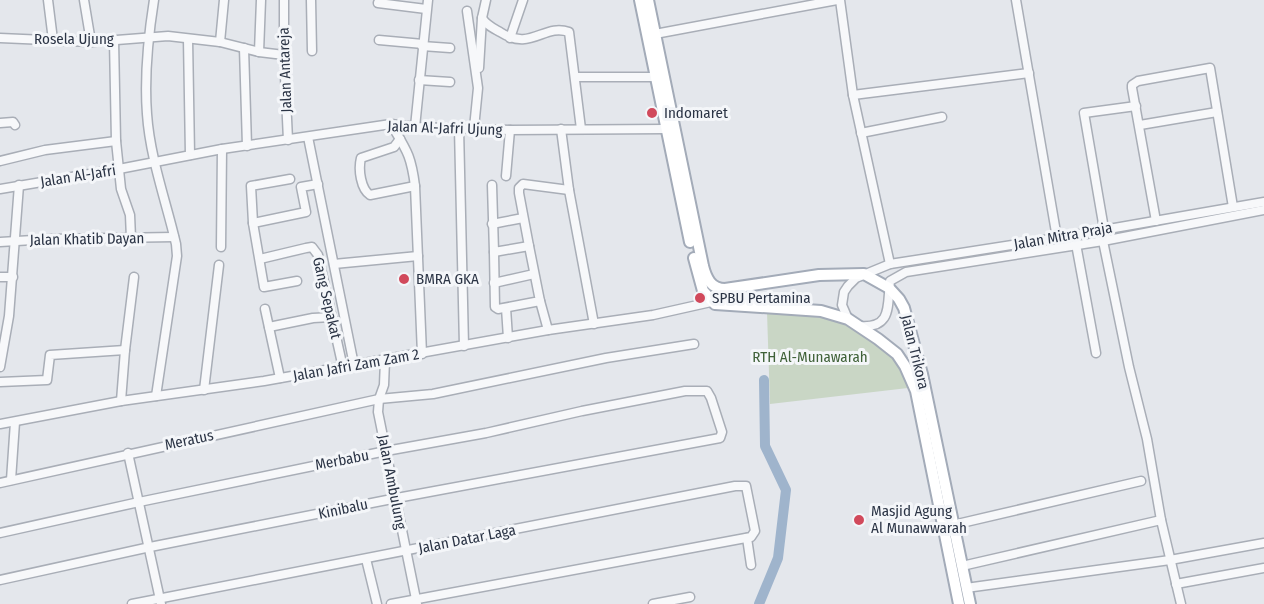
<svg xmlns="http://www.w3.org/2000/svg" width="1264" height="604" font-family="'Fira Sans Condensed',sans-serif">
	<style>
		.green { fill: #c9d6c5 }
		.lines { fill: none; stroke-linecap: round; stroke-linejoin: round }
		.river { stroke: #9fb4cc; stroke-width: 10 }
		.minor-casing { stroke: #a9aeb7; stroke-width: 11 }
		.major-casing { stroke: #a3abb8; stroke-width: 14 }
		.minor { stroke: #f7f8fa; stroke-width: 8 }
		.major { stroke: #fff; stroke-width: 10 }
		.poi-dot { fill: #d1495b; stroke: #f4f6f9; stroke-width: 2 }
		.labels { text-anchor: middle; stroke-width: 6; stroke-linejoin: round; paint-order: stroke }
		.street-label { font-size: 15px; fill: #2b3445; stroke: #f4f6f9 }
		.poi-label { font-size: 15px; fill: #2b3445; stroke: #f4f6f9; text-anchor: start }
		.park-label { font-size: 15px; fill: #3f6138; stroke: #f4f6f9 }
	</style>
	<rect width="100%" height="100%" fill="#e4e7ec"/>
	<!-- green -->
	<polygon class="green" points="767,312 843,320 887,350 898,363 905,375 908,388 770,404"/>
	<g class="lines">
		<!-- river -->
		<polyline class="river" points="759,604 778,558 786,490 765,446 764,380"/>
		<!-- minor casing -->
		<g class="minor-casing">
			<g id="minor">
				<polyline points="48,0 53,40"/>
				<polyline points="84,0 91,42"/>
				<path d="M154,0C148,38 144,75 147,114C150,158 166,201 176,244L177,256L156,396"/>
				<polyline points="284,0 284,55 288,140"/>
				<polyline points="311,0 312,51"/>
				<path d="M486,0L482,18C486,25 493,28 500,32C531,52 544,23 569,32L581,129"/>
				<polyline points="840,0 853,95 890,264"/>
				<polyline points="1016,0 1057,238"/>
				<polyline points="378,3 426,9"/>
				<polyline points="467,11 478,88 474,128"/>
				<polyline points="655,34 837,0"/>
				<polyline points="0,38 91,42 168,36 220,42 259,52 284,55"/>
				<polyline points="510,38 523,0"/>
				<polyline points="188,39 190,155"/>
				<polyline points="114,40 116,141 121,189 130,215 131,238"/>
				<polyline points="379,40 423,44"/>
				<polyline points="220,42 224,0"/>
				<polyline points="422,46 450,48"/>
				<polyline points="244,48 247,146"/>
				<polyline points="259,52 261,0"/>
				<polyline points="479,68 482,18"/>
				<polyline points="575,77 656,77"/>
				<polyline points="419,80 450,82"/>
				<polyline points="853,95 1029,73"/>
				<polyline points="0,123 13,122 15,125"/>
				<path d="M391,124C407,151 411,155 415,186L422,354"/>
				<polyline points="1140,125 1217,112"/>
				<polyline points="415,127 428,0"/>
				<polyline points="459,128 464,346"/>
				<polyline points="561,129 569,190 594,324"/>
				<polyline points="861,133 942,117"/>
				<polyline points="308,137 354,365"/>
				<path d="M400,139L394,147L361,158C358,170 361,189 370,195L415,186"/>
				<polyline points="0,161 45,150 116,141"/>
				<polyline points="506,176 510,130"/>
				<polyline points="290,179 251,186 253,223 264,287 297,281"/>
				<polyline points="492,185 494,252 529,246 519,193 519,188 523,184 569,190"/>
				<polyline points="0,189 119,169 222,149 391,124 415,127 510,130 666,129"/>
				<polyline points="1156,221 1132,88 1132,85 1138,81 1210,68 1233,207"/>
				<polyline points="253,223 306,212 301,187 318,184"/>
				<polyline points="492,224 523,218"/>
				<polyline points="1104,229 1084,113 1136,106"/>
				<polyline points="1103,241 1129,367 1147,439 1161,520 1181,604"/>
				<polyline points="0,242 50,239 174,237"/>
				<polyline points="1076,244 1096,353"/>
				<polyline points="221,247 222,149"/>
				<polyline points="494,252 495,307 498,309 540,301 529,246"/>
				<polyline points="260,259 306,248 312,247 318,255 343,368"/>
				<polyline points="334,264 418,256"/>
				<polyline points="0,277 13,277"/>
				<polyline points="494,283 534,274"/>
				<polyline points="540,301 548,330"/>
				<polyline points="506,308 508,338"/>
				<polyline points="265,309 280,378"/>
				<polyline points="848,319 842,305 844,292 848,286 856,278 890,264 1057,238 1264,202"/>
				<path d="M859,326C893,329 887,305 890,281L906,272L1103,241L1264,210"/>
				<polyline points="269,327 313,318 332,317"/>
				<polyline points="385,360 384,385 379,399 378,412 417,604"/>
				<polyline points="0,367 9,316 19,185"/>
				<polyline points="0,382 47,380 50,355 125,350"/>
				<polyline points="204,390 219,265"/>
				<polyline points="121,401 125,350 134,277"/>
				<polyline points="0,424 121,401 264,381 548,330 653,315 711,302"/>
				<polyline points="128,453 161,604"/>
				<polyline points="11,480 15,422"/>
				<polyline points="0,483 379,399 433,394 606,358 694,344"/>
				<polyline points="953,525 1141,481"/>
				<polyline points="0,533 139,502 386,451 486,433 582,411 685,391 707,391 711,398 722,432 720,438 397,498 150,547 0,580"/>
				<polyline points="747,538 751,565"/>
				<polyline points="366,559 377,604"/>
				<polyline points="962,566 1161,520"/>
				<polyline points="1176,584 1264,568"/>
				<polyline points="966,588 1170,560 1264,543"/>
				<polyline points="132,604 735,486 746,486 755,531 751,537 391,604"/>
				<polyline points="653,604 690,597"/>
			</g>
		</g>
		<!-- major casing -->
		<g class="major-casing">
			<g id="major">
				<polyline points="640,0 690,242"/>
				<path d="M648,0L703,266C706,278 711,289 725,289L819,275L864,274L889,288L899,299L904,308L922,374L970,604"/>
				<polyline points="694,258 703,291 715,304 821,311 848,319 878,339 897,354 905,366 916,391 959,604"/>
			</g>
		</g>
		<!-- minor -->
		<use href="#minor" class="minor"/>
		<!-- major -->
		<use href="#major" class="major"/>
	</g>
	<!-- markers -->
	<g class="poi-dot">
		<circle cx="652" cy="113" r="6"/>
		<circle cx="404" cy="279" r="6"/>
		<circle cx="700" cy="298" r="6"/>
		<circle cx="859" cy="520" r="6"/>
	</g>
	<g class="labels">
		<!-- street labels -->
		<g class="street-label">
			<text x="74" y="44">Rosela Ujung</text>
			<text transform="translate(285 70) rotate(-92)" y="5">Jalan Antareja</text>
			<text transform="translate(445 128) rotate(2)" y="5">Jalan Al-Jafri Ujung</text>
			<text transform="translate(78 176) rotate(-9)" y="5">Jalan Al-Jafri</text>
			<text transform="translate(1063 236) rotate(-10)" y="5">Jalan Mitra Praja</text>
			<text transform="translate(87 239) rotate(-1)" y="5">Jalan Khatib Dayan</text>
			<text transform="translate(327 298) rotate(77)" y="5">Gang Sepakat</text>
			<text transform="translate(915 352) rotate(76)" y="5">Jalan Trikora</text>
			<text transform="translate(356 365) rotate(-10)" y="5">Jalan Jafri Zam Zam 2</text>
			<text transform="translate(189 440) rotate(-12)" y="5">Meratus</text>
			<text transform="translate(342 460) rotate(-11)" y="5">Merbabu</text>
			<text transform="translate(392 482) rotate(79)" y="5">Jalan Ambulung</text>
			<text transform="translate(343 509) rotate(-12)" y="5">Kinibalu</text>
			<text transform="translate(467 539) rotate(-11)" y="5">Jalan Datar Laga</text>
		</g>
		<!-- poi labels -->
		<g class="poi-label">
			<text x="664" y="118">Indomaret</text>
			<text x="416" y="284">BMRA GKA</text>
			<text x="712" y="303">SPBU Pertamina</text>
			<text x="871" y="516">Masjid Agung<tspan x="871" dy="17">Al Munawwarah</tspan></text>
		</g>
		<!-- park labels -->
		<g class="park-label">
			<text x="810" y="362">RTH Al-Munawarah</text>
		</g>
	</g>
</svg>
